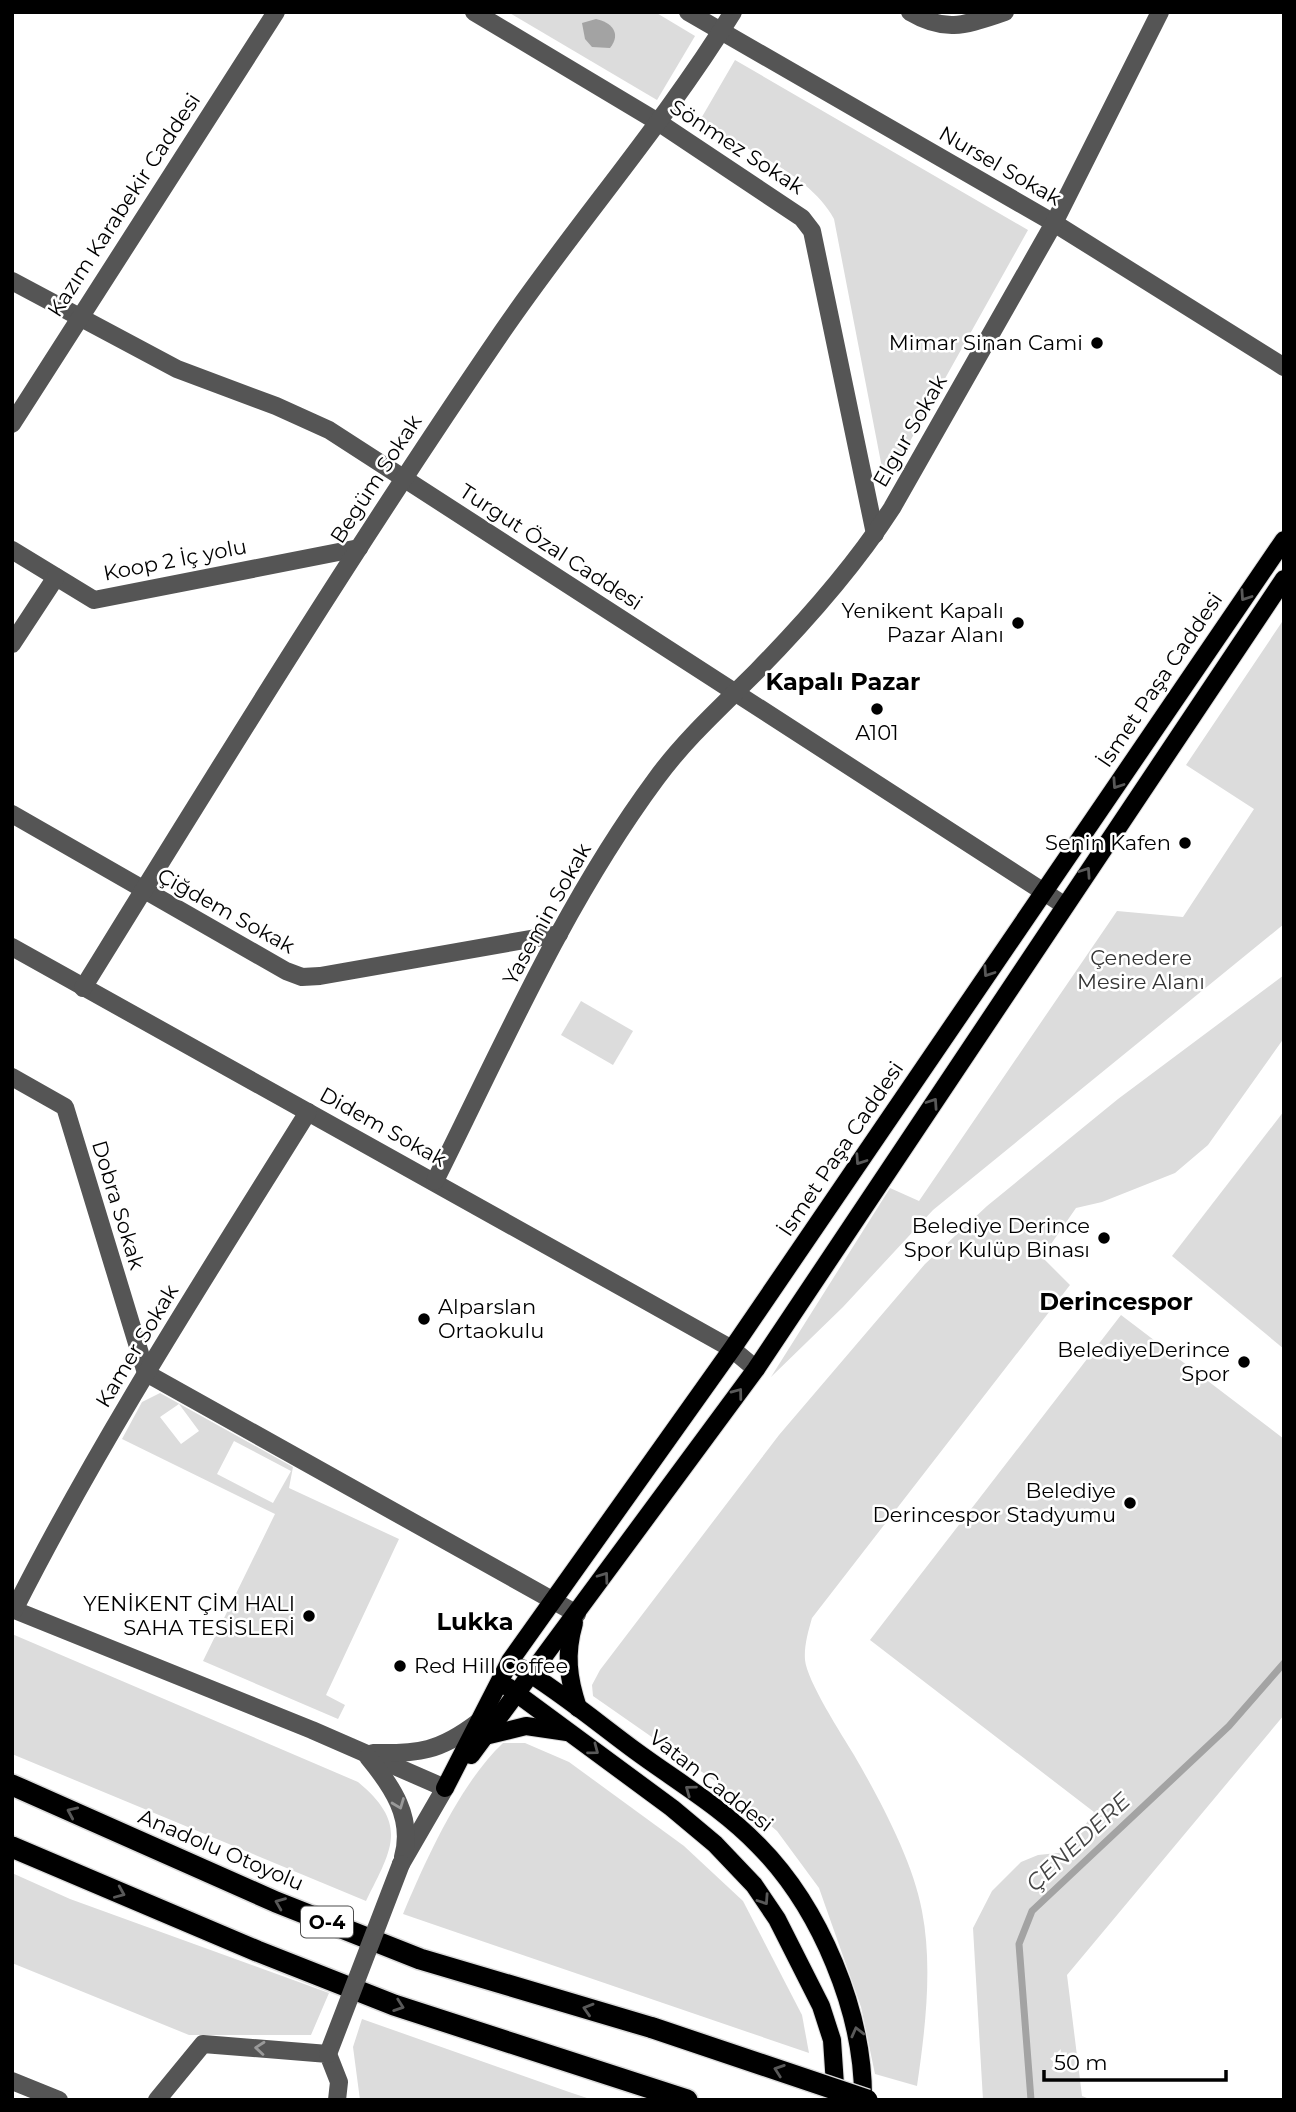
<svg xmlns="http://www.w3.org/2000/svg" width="1296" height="2112" font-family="Montserrat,sans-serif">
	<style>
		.green { fill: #dcdcdc; fill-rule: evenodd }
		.water { fill: #a3a3a3 }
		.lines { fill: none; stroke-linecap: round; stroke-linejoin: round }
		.stream { stroke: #a3a3a3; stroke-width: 7 }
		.major-casing { stroke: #dbdbdb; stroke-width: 20 }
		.highway-casing { stroke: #dbdbdb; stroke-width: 24 }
		.minor { stroke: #555; stroke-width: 18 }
		.major { stroke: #000; stroke-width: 18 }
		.highway { stroke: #000; stroke-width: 21 }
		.highway-bridge-casing { stroke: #dbdbdb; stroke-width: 24; stroke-linecap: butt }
		.minor-bridge { stroke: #555; stroke-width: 18 }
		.highway-bridge { stroke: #000; stroke-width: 21 }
		.oneway { stroke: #595959 }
		.oneway2 { stroke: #999 }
		.poi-dot { fill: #000; stroke: #fff; stroke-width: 2.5 }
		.labels { text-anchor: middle; stroke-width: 5; stroke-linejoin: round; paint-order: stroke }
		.shield { fill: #fff; stroke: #4c4c4c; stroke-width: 2 }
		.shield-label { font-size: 19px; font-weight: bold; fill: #000 }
		.street-label { font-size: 21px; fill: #000; stroke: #fff }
		.poi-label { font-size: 21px; fill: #000; stroke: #fff; text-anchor: end }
		.park-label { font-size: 21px; fill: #333; stroke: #fff }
		.water-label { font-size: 23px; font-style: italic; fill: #444; stroke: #fff }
		.quarter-label { font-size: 24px; font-weight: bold; fill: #000; stroke: #fff }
	</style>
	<rect width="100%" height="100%" fill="#fff"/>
	<!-- green -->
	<g class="green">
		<polygon points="508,12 655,12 695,36 657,100"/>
		<path d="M735,60L1028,230L890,477L883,473L834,219C810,174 743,148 699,122Z"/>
		<polygon points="1284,619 1284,924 933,1210 843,1307 771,1377 890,1188 919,1201 1117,911 1183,917 1254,809 1186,765"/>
		<path d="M1284,975V1038L1208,1145L1175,1173L1102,1202L1076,1208L1042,1257L1070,1285L812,1618C808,1632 804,1646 805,1660C807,1681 842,1735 854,1755C879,1798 913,1861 922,1911C933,1967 925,2031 917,2086L875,2074L861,2007L819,1888L777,1831L735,1795L593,1696L592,1685L600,1670L779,1435L925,1264L987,1206L1118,1099Z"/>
		<polygon points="581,1001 633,1031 613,1065 561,1035"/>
		<polygon points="1284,1111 1284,1349 1172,1256"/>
		<polygon points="1121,1315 1284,1439 1284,1715 1067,1975 1082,2096 1092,2100 983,2100 973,1928 992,1891 1021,1862 1038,1855 1067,1852 1094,1812 870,1640"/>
		<path d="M160,1393L293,1467L289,1488L399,1539L326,1695L345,1705L338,1719L203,1661L275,1514L122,1439L142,1402ZM179,1404L199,1431L181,1444L160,1417ZM234,1441L291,1471L273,1503L217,1474Z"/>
		<path d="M12,1634L358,1782C410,1825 391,1850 366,1901L12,1754Z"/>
		<path d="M503,1743H525L569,1762L684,1846L743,1901L802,2015L809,2053L403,1914C425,1861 461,1782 503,1743Z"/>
		<polygon points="12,1873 70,1899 329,1993 311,2035 189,2035 12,1963"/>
		<polygon points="362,2019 569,2092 593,2100 360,2100 353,2047"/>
	</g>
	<!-- water -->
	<path class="water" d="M596,19C611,22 622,33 610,48L592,47L585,39L582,23Z"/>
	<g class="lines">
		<!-- stream -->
		<polyline class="stream" points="1031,2100 1019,1944 1032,1911 1229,1726 1284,1663"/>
		<!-- major casing -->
		<g class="major-casing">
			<g id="major">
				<path d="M574,1623C565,1654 568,1678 578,1708"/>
				<path d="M521,1668C562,1693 599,1724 637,1752C678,1782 724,1809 759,1846C820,1908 864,2012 863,2100"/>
				<polyline points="508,1687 672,1808 715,1844 754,1885 777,1919 821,2006 832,2040 836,2100"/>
				<polyline points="485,1736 526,1726 567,1732"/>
				<polyline points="471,1755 756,1369 1284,579"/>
				<polyline points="445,1788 510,1661 732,1349 1284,540"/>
			</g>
		</g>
		<!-- highway casing -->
		<g class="highway-casing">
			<g id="highway">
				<polyline points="12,1785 276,1902 420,1959 653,2028"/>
				<polyline points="12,1847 257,1951 394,2005 687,2100"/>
			</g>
		</g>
		<!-- minor -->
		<g class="minor">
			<polyline points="474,12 658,122 802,218 812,231 875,534"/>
			<polyline points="688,12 1054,223 1284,367"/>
			<path d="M910,12C947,34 968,24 1005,12"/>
			<polyline points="12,281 177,369 276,406 329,430 1064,905"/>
			<polyline points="12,424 276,12"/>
			<polyline points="12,550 94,600 359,548"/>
			<polyline points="12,644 56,577"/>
			<polyline points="12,814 286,971 302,977 320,976 559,934"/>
			<polyline points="12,947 641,1298 732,1349 756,1369"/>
			<path d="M83,988C219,768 355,547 502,332C576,224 664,124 733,12"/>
			<polyline points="12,1077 65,1107 146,1373"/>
			<path d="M435,1181C503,1045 565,902 656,779C685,739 722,706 757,671C806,621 854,567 892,508L1054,223L1160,12"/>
			<polyline points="146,1373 577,1614"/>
			<polyline points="12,1609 312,1730 445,1788 401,1864"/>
			<path d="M14,1610C101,1438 206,1276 308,1112"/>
			<path d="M373,1753C419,1754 440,1751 477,1723"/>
			<path d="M368,1757C392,1786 414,1818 403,1857"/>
			<polyline points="12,2081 59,2100"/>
			<polyline points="157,2100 203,2044 328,2054 339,2082 337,2100"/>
		</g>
		<!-- major -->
		<use href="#major" class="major"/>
		<!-- highway -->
		<use href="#highway" class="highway"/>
		<!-- highway-bridge casing -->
		<g class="highway-bridge-casing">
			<polyline id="highway-bridge" points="653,2028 867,2100"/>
		</g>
		<!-- minor-bridge -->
		<polyline class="minor-bridge" points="328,2054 401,1864"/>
		<!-- highway-bridge -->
		<use href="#highway-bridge" class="highway-bridge"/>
	</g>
	<!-- one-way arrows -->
	<defs><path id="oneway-chevron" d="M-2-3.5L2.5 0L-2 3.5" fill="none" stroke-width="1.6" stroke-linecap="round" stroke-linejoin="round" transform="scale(1.75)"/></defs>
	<g class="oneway">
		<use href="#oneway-chevron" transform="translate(1245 596) rotate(124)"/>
		<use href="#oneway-chevron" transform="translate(1117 784) rotate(124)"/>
		<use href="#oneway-chevron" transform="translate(1086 872) rotate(-56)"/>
		<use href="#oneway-chevron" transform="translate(988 972) rotate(124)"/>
		<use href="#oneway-chevron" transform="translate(933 1103) rotate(-56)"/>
		<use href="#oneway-chevron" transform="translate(860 1160) rotate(124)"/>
		<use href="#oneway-chevron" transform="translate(738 1393) rotate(-53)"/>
		<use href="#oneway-chevron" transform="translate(604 1577) rotate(-54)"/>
		<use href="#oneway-chevron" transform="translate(594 1750) rotate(37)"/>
		<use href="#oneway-chevron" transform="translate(690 1790) rotate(-144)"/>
		<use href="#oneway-chevron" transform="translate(72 1812) rotate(-156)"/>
		<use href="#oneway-chevron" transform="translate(120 1893) rotate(23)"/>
		<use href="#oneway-chevron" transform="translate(764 1900) rotate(56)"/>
		<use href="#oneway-chevron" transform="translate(280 1903) rotate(-158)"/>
		<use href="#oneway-chevron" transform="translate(399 2006) rotate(19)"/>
		<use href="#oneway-chevron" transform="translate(588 2009) rotate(-163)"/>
		<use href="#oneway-chevron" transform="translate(857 2032) rotate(-104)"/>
		<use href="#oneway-chevron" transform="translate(779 2070) rotate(-161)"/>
	</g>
	<g class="oneway2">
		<use href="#oneway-chevron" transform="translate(399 1804) rotate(69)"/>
		<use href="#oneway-chevron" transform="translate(260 2048) rotate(-175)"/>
	</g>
	<!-- markers -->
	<g class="poi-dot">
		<circle cx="1097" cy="343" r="7"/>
		<circle cx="1018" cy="623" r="7"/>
		<circle cx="877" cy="709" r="7"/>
		<circle cx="1185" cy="843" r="7"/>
		<circle cx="1104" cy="1238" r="7"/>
		<circle cx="424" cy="1319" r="7"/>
		<circle cx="1244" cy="1362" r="7"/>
		<circle cx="1130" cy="1503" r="7"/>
		<circle cx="309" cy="1616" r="7"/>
		<circle cx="400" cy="1666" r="7"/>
	</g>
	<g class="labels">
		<!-- shield labels -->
		<rect class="shield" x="301" y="1906.5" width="52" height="31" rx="5"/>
		<g class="shield-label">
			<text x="327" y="1929">O-4</text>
		</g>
		<!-- street labels -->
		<g class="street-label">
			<text transform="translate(737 147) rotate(33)" y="7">Sönmez Sokak</text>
			<text transform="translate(1000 166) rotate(30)" y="7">Nursel Sokak</text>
			<text transform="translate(124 205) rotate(-57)" y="7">Kazım Karabekir Caddesi</text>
			<text transform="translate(910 431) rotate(-60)" y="7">Elgur Sokak</text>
			<text transform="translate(376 479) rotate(-57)" y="7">Begüm Sokak</text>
			<text transform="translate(551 547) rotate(33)" y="7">Turgut Özal Caddesi</text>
			<text transform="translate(175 560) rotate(-11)" y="7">Koop 2 İç yolu</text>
			<text transform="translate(1160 680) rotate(-56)" y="7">İsmet Paşa Caddesi</text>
			<text transform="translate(226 911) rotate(29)" y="7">Çiğdem Sokak</text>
			<text transform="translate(547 914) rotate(-61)" y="7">Yasemin Sokak</text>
			<text transform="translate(383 1127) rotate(29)" y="7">Didem Sokak</text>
			<text transform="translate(841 1149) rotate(-56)" y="7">İsmet Paşa Caddesi</text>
			<text transform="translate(118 1205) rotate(73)" y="7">Dobra Sokak</text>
			<text transform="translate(137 1346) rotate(-59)" y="7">Kamer Sokak</text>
			<text transform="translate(711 1781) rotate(38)" y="7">Vatan Caddesi</text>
			<text transform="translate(221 1850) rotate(23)" y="7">Anadolu Otoyolu</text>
		</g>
		<!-- poi labels -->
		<g class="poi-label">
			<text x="1083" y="350">Mimar Sinan Cami</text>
			<text x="1004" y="618">Yenikent Kapalı<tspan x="1004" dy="24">Pazar Alanı</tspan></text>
			<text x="877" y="740" text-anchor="middle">A101</text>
			<text x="1171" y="850">Senin Kafen</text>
			<text x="1090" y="1233">Belediye Derince<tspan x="1090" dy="24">Spor Kulüp Binası</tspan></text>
			<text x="438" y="1314" text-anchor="start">Alparslan<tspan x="438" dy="24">Ortaokulu</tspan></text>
			<text x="1230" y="1357">BelediyeDerince<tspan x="1230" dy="24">Spor</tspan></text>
			<text x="1116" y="1498">Belediye<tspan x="1116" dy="24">Derincespor Stadyumu</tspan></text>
			<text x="295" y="1611">YENİKENT ÇİM HALI<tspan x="295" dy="24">SAHA TESİSLERİ</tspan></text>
			<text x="414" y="1673" text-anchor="start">Red Hill Coffee</text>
		</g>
		<!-- park labels -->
		<g class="park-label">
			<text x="1141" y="965">Çenedere<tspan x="1141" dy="24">Mesire Alanı</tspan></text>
		</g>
		<!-- water labels -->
		<g class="water-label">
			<text transform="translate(1078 1842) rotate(-43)" y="8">ÇENEDERE</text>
		</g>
		<!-- quarter labels -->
		<g class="quarter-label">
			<text x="843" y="690">Kapalı Pazar</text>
			<text x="1116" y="1310">Derincespor</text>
			<text x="475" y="1630">Lukka</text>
		</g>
	</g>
	<!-- border -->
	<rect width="1296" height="2112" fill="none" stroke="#000000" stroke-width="28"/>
	<!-- scale -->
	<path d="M1044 2070v10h182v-10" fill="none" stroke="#000000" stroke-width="3.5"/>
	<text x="1054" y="2070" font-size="21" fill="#000000" stroke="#ffffff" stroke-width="5" paint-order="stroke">50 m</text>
</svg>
